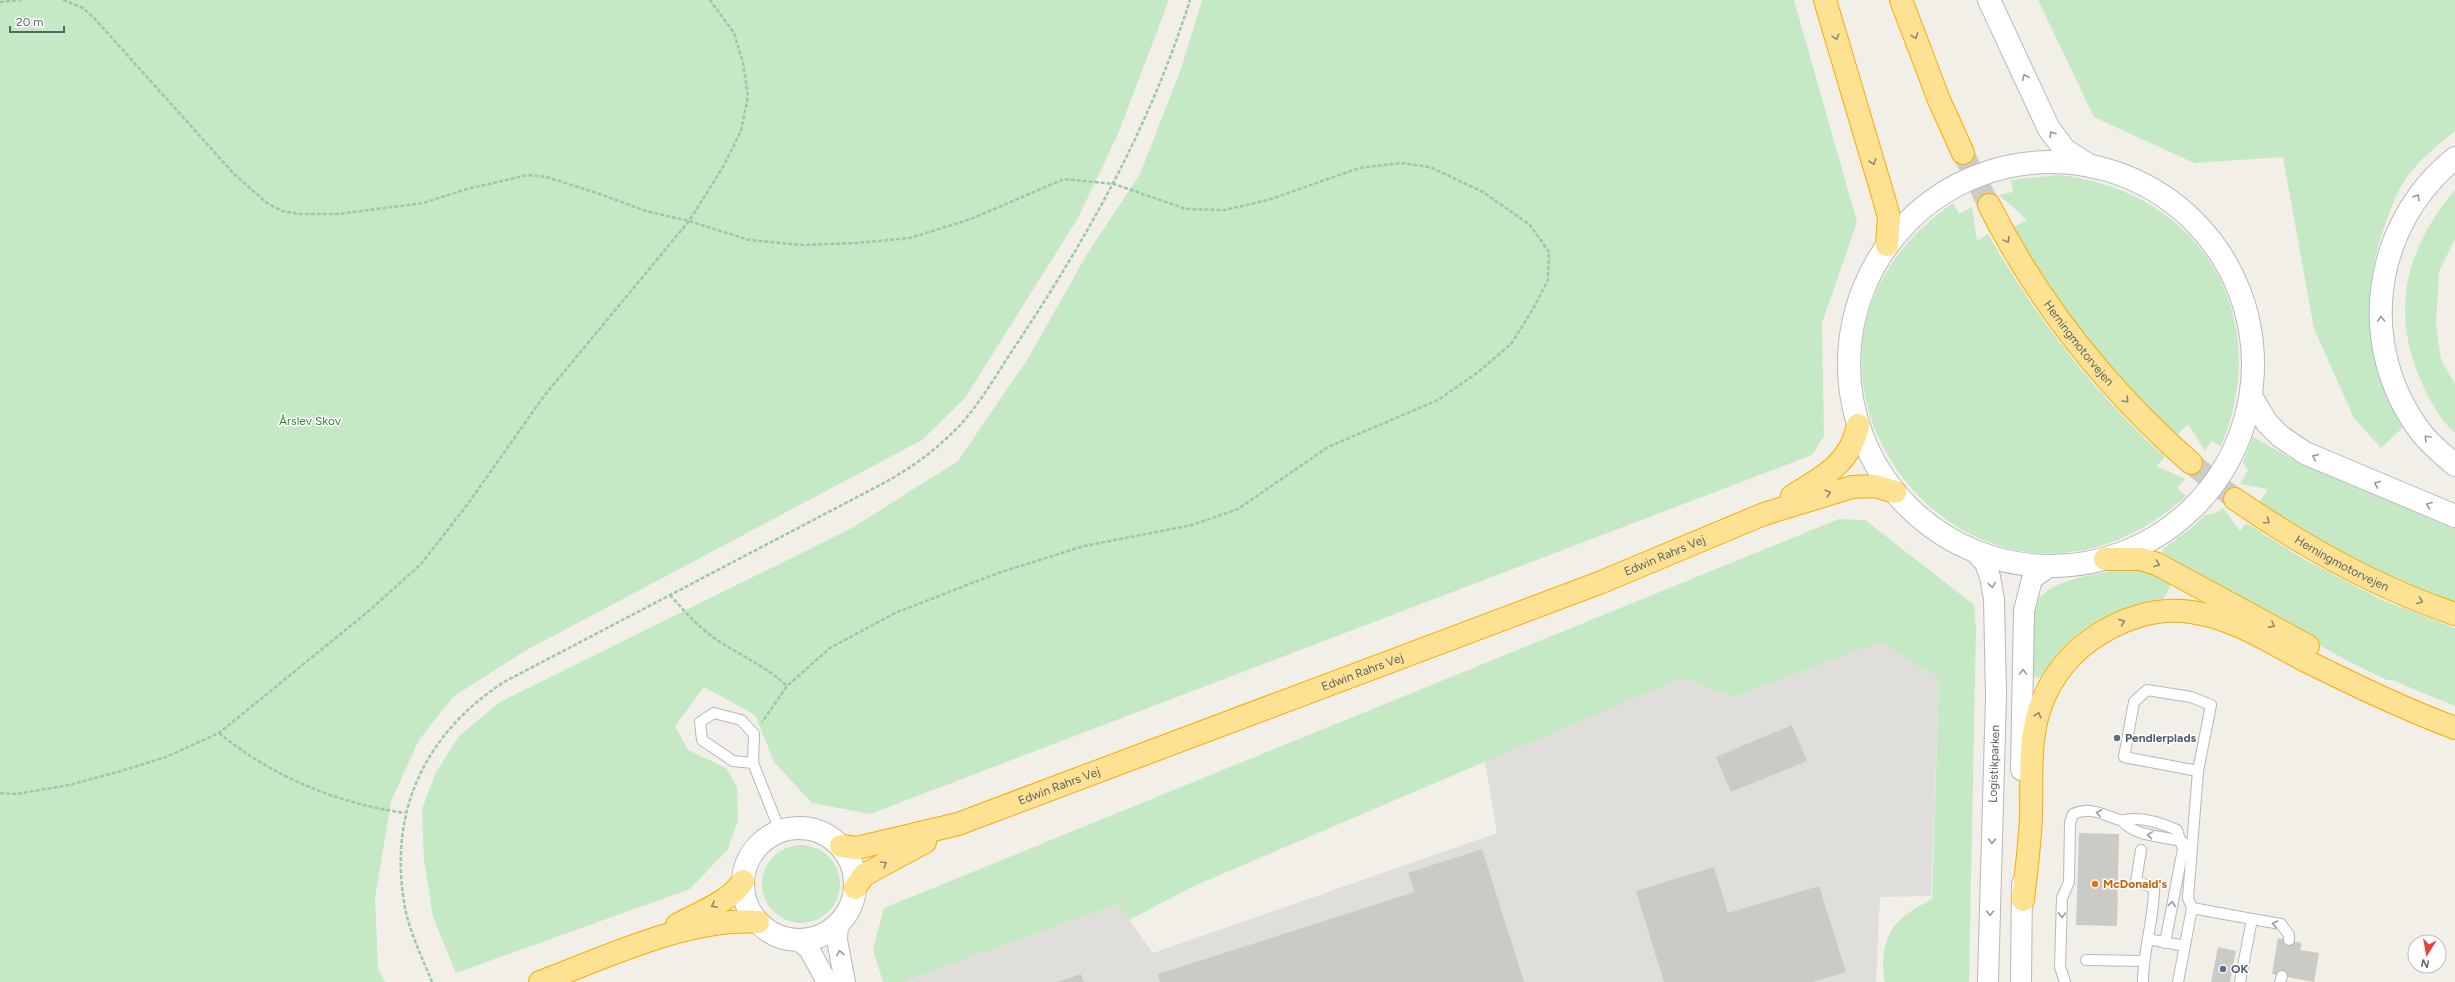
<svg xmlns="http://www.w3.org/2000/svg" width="2455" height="982" font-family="Figtree,sans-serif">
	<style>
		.industrial { fill: #e0deda }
		.green { fill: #c5e8c5 }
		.building { fill: #cccac5 }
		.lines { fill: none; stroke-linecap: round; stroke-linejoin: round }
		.highway-tunnel { stroke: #ccccc8; stroke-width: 22; stroke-dasharray: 22 11; stroke-linecap: butt }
		.lane-casing { stroke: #b5b8bc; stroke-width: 12 }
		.street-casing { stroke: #b5b8bc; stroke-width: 22 }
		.secondary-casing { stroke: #b6babf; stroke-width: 24 }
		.highway-casing { stroke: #f9ab00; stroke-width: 24 }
		.path { stroke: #9cc7a9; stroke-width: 2.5; stroke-dasharray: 4 2; stroke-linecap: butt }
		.lane { stroke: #fff; stroke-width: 10 }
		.street { stroke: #fff; stroke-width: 20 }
		.secondary { stroke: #fff; stroke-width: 22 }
		.highway { stroke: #fde293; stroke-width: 22 }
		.oneway { stroke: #8e8975 }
		.oneway2 { stroke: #979a9d }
		.service-dot { fill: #5c6f8a; stroke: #fff; stroke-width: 1.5 }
		.food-dot { fill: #e8710a; stroke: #fff; stroke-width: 1.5 }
		.labels { text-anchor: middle; stroke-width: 3; stroke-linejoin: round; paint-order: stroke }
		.street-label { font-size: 12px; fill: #5f6368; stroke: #fff }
		.park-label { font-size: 12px; fill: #348238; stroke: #fff }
		.service-label { font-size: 12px; font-weight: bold; fill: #4e5e75; stroke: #fff; text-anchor: start }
		.food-label { font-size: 12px; font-weight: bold; fill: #c56008; stroke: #fff; text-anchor: start }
	</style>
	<rect width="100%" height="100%" fill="#f1efe8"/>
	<!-- industrial -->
	<polygon class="industrial" points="1881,642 1939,679 1931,896 1880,897 1876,982 902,982 1118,904 1153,953 1497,833 1484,755 1681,678 1733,697"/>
	<!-- green -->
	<g class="green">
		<polygon points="0,0 1169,0 1118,134 1078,218 965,398 922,440 523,652 453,697 419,740 391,801 375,898 378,969 385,982 0,982"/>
		<polygon points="1202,0 1794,0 1857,222 1822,323 1824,436 1812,455 870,814 812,803 774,762 755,715 704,687 675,726 688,750 726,768 737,787 738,821 728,849 690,889 456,973 433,917 424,860 422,809 436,772 459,736 500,702 852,528 958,461 1029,357 1087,254 1140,174 1181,69"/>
		<path d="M2038,0H2455V131C2438,145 2420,159 2407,177C2397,191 2390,211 2384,227C2360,299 2364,362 2403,427L2381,448L2354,418L2314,329L2283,157L2194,163L2094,117Z"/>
		<path d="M2058,175C2199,190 2276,314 2221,446L2211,441L2205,451L2188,424L2174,438L2095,355L2009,229L2027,220L1999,195L2013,192L2011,180Z"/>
		<path d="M2455,190V239L2439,271L2436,324L2441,360L2455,384V433C2441,421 2430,401 2423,385C2389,313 2405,249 2455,190Z"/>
		<path d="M1953,203L1959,214L1972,207L1977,241L1988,234C2036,318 2093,392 2165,457L2156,466L2185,479L2177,488L2186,496C1977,684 1722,363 1953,203Z"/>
		<polygon points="2253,437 2299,463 2455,529 2455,606 2388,581 2256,507 2268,489 2240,484 2248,470 2243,462"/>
		<polygon points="2223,508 2240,531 2246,523 2307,561 2382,600 2455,628 2455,706 2392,680 2387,680 2344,659 2163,556 2163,549 2194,526 2205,515 2213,514"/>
		<path d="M1839,519L1865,520L1974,605L1976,628L1969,982H1885C1880,960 1884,934 1901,919C1909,911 1922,905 1932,899L1939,679L1881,642L1733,697L1681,678L1194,886L1129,920L1118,904L902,982H883L873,949L884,908Z"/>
		<path d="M2127,568L2152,572L2170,581V587L2162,601C2118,606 2086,621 2056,655C2050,662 2046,671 2040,678L2031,676C2031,657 2028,637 2030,618C2036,577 2096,576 2127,568Z"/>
		<circle cx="801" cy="884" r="39"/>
	</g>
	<!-- building -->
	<g class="building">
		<polygon points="1792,725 1807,761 1731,792 1716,757"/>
		<polygon points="2079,833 2119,834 2117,926 2076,925"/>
		<polygon points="1482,849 1524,982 1160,982 1158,974 1415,892 1408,873"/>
		<polygon points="1714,867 1728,913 1819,886 1846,972 1812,982 1664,982 1636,891"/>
		<polygon points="2278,938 2302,943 2300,950 2319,953 2314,982 2272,974"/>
		<polygon points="2218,947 2236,951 2230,982 2211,982"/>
		<polygon points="1081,974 1084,982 1057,982"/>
	</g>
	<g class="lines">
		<!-- highway-tunnel -->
		<g class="highway-tunnel">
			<polyline points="1963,153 1989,205"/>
			<polyline points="2191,463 2235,499"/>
		</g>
		<!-- lane casing -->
		<g class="lane-casing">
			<g id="lane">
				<polyline points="753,763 733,761 702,740 700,722 714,713 741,720 754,734 753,763 780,831"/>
				<path d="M2122,821C2138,838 2162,835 2183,842"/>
				<path d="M2141,850L2136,881L2154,888C2154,920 2143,950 2143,982"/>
				<polyline points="2192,908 2188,898 2198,771 2211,705 2191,697 2147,690 2134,702 2124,757 2198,771"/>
				<polyline points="2252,919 2281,924 2289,935 2289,940"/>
				<polyline points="2148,939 2185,946"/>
				<polyline points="2086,960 2143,961"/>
				<path d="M2065,982L2060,967L2062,898L2069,882L2070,823L2073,814C2091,806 2103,815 2120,820C2124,821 2128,819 2132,819C2147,818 2164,824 2177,830L2183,849L2165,943"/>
				<polyline points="2178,982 2192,908 2252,919 2240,982"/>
				<polyline points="2280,982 2282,976"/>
			</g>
		</g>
		<!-- street casing -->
		<g class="street-casing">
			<g id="street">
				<polyline points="1974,551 1985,563 1990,577 1994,599 1996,696 1988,982"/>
				<polyline points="2021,770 2024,611 2032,579 2050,566"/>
				<polyline points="838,924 837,940 845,982"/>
				<polyline points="798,940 809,949 827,982"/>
				<polyline points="2021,982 2022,884"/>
			</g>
		</g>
		<!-- secondary casing -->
		<g class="secondary-casing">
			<g id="secondary">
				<polyline points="1989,0 2049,129 2065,150 2087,164"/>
				<path d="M2455,158C2372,225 2356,345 2420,431C2430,444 2443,455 2455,465"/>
				<circle cx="2051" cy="364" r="202"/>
				<polyline points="2251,396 2267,423 2280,436 2305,453 2455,516"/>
				<circle cx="799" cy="884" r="56"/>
			</g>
		</g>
		<!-- highway casing -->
		<g class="highway-casing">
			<g id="highway">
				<polyline points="1825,0 1884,199 1889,217 1887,245"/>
				<polyline points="1901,0 1939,100 1963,153"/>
				<path id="s1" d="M1989,205C2039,304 2108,390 2191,463"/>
				<path d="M1792,496C1823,477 1851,463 1858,425"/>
				<path id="s2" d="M2235,499C2304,547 2375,587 2455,614"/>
				<polyline points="2105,559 2141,559 2157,564 2308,646"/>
				<path id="s3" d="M841,846L857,848L958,824L1599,583L1764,514L1852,487L1875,486L1895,492"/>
				<polyline points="855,888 864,875 925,842"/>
				<path d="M2023,900C2026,872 2030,844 2031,816C2032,784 2029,749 2037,718C2045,687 2064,659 2089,641C2119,619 2155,607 2191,612C2232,617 2271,643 2306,661C2355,685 2404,709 2455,728"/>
				<path d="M677,925C699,912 729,903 743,881"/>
				<path d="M540,982C604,958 689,917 758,922"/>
			</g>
		</g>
		<!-- path -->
		<g class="path">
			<polyline points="63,0 83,8 95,19 234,174 267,203 282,211 300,214 338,214 423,203 467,189 528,175 546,177 597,193 646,211 689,221 749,240 803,245 856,243 910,238 971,219 1064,179 1114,184 1186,209 1225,210 1271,199 1359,168 1401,163 1430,167 1483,192 1530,225 1549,252 1548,280 1533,309 1511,344 1477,373 1438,400 1328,447 1238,509 1192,525 1084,546 998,573 895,613 830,648 787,686 762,722"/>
			<polyline points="0,2 21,0"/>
			<path d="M670,595C685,612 700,629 720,642C742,656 767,667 787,686"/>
			<path d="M219,733C273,777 336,803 405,813"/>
			<polyline points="0,793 16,794 69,785 121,771 166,757 219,733 370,610 421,564 467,505 544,396 689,221 723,167 741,131 748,96 743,63 734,33 710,0"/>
			<path d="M432,982C422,957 408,929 404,902C389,809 426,733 504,682L882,484C906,471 928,456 948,437C977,411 996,374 1018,342C1090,233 1150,126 1190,0"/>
		</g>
		<!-- lane -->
		<use href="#lane" class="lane"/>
		<!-- street -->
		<use href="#street" class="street"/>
		<!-- secondary -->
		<use href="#secondary" class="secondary"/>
		<!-- highway -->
		<use href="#highway" class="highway"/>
	</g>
	<!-- one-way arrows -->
	<defs><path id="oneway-chevron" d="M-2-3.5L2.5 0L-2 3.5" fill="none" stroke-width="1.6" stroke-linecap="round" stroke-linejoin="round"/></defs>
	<g class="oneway">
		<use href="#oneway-chevron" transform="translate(1915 36) rotate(69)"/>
		<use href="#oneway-chevron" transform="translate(1836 37) rotate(73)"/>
		<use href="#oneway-chevron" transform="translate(1873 162) rotate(73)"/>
		<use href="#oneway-chevron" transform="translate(2007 240) rotate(59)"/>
		<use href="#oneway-chevron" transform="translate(2126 400) rotate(47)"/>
		<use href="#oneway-chevron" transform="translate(1828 493) rotate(-17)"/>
		<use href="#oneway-chevron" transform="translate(2267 521) rotate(35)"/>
		<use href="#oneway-chevron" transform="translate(2157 564) rotate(21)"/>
		<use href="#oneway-chevron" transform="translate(2420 601) rotate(22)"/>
		<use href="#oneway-chevron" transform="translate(2122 622) rotate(-23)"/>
		<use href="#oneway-chevron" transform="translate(2272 625) rotate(29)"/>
		<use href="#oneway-chevron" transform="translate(2038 715) rotate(-73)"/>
		<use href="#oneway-chevron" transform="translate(884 864) rotate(-30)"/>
		<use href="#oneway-chevron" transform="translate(714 905) rotate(153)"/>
	</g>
	<g class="oneway2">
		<use href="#oneway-chevron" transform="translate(2025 77) rotate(-115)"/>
		<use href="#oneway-chevron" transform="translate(2052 134) rotate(-122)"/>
		<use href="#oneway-chevron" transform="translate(2417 197) rotate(-57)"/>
		<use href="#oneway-chevron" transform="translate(2381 319) rotate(-93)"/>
		<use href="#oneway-chevron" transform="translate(2427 438) rotate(-133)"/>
		<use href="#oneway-chevron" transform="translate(2315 457) rotate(-156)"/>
		<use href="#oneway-chevron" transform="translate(2377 484) rotate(-158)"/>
		<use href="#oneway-chevron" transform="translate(2429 505) rotate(-158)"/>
		<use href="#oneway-chevron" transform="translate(1992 585) rotate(81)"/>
		<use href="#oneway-chevron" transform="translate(2023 672) rotate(-89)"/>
		<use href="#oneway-chevron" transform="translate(2099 813) rotate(-168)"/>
		<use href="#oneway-chevron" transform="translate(2150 835) rotate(-171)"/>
		<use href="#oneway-chevron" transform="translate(1992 841) rotate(92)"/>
		<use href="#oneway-chevron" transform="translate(2172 904) rotate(-79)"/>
		<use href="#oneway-chevron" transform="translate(1990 913) rotate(91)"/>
		<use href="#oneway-chevron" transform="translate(2062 915) rotate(91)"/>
		<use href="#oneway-chevron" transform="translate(2275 924) rotate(-167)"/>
		<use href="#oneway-chevron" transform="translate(840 953) rotate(-101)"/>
	</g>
	<!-- markers -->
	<g class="service-dot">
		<circle cx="2117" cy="738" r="4"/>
		<circle cx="2223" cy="969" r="4"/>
	</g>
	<circle class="food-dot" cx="2095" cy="884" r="4"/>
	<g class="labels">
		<!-- street labels -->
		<g class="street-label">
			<text dy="4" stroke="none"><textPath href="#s1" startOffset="165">Herningmotorvejen</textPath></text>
			<text dy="4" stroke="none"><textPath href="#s3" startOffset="876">Edwin Rahrs Vej</textPath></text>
			<text dy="4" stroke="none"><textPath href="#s2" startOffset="125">Herningmotorvejen</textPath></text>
			<text dy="4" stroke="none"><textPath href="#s3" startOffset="552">Edwin Rahrs Vej</textPath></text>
			<text transform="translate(1994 764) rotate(-88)" y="4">Logistikparken</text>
			<text dy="4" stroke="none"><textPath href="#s3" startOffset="228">Edwin Rahrs Vej</textPath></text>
		</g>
		<!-- park labels -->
		<g class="park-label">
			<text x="310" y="425">Årslev Skov</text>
		</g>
		<!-- service labels -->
		<g class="service-label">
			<text x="2125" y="742">Pendlerplads</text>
			<text x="2231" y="973">OK</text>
		</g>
		<!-- food labels -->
		<g class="food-label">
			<text x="2103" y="888">McDonald's</text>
		</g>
	</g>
	<!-- north arrow -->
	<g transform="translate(2427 954) rotate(191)"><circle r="19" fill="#ffffff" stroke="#bfc1c3"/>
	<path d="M0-3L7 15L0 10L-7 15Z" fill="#ea4335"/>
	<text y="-6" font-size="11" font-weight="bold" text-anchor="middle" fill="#5f6368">N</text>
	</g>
	<!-- scale -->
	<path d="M10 26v6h54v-6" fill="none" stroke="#5f6368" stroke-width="2"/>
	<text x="16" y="26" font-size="12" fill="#5f6368" stroke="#ffffff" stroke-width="3" paint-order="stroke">20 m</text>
</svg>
